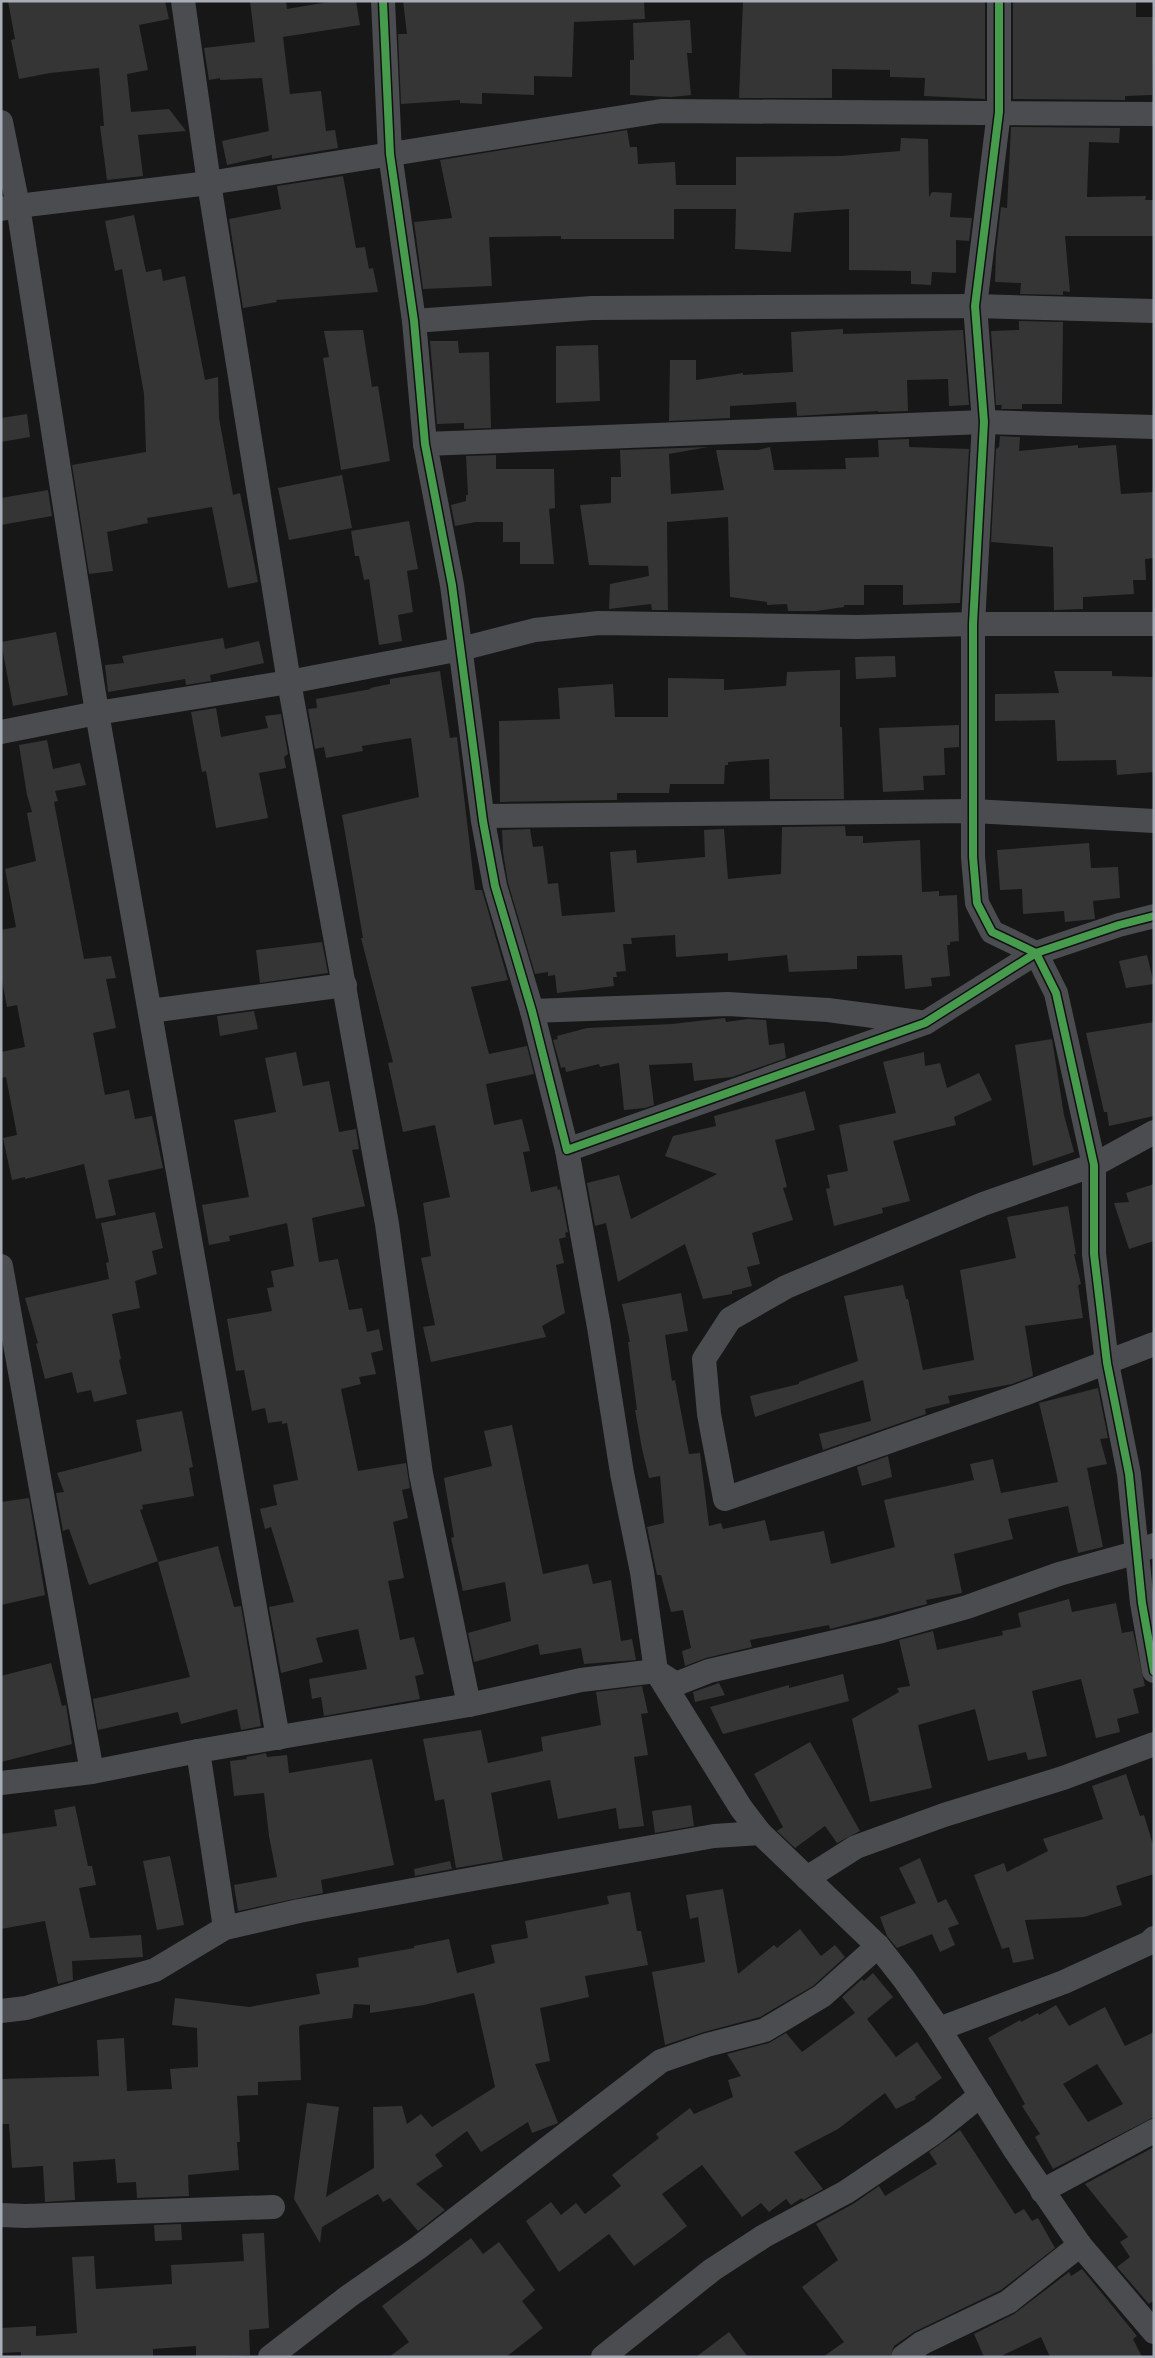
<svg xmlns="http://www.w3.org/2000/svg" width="1155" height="2358" font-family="'Titillium Web',sans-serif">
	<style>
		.building { fill: #353536; fill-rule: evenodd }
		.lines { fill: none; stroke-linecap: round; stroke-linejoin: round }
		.minor { stroke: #4b4c50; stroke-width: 24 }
		.cycleway-casing { stroke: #111113; stroke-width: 11 }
		.cycleway { stroke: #469c4c; stroke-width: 8 }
	</style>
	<rect width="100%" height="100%" fill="#171717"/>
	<!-- building -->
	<g class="building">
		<polygon points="8,1 165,1 169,19 139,25 148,70 127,74 131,112 169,109 186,131 138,135 143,176 107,180 100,126 104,126 99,68 50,73 19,79 11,40 15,39"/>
		<polygon points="250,1 286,1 287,9 334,1 356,1 360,25 283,37 290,94 321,91 326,131 335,130 338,148 272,159 272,155 227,165 222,141 269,131 262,78 220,80 220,78 209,80 204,48 255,42"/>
		<polygon points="403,1 644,1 645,19 574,22 572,77 534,76 534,95 482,93 482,104 460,103 460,100 401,104 398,34 407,34"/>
		<polygon points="743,1 985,1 985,99 924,96 925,78 890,77 890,70 832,69 832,98 739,98"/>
		<polygon points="1013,1 1136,1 1136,17 1154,17 1152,95 1125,96 1125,100 1122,100 1013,99"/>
		<polygon points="690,20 692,53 687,53 691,95 671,97 630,95 630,60 634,60 633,23"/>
		<polygon points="1011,127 1120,128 1119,143 1089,142 1087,197 1146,196 1145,200 1154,200 1154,236 1065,236 1070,292 1063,291 1063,295 1020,294 1021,283 995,282 996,251 1001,207 1007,208"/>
		<polygon points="627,130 630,147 637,147 638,164 675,162 676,185 736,185 736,157 841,156 900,151 901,138 928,139 929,197 932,192 952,193 950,217 972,218 969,241 956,240 956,273 932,272 931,285 911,284 911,271 849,270 849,209 794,213 791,252 735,249 736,209 674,209 674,239 561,239 561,236 489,237 492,286 423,289 414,222 452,218 440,160"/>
		<polygon points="343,176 356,248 365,247 369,269 373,268 378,292 276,300 277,302 243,308 229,219 281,209 277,186"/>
		<polygon points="134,215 146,272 161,269 163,281 185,276 205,380 218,377 219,418 233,495 240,493 258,582 228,588 212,507 147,518 148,523 107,532 113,571 89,574 72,465 146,452 144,394 122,269 115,271 105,221"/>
		<polygon points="1019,321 1063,322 1062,404 1022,404 1022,409 1001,409 1002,405 996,405 991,331 1019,330"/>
		<polygon points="843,329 843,334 963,330 969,405 949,406 948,379 907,380 908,411 878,412 878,411 797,416 796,402 730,406 730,418 669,421 670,360 696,360 696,380 743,373 743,375 793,372 791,332"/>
		<polygon points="363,330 372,387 378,386 390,461 341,470 323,358 329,357 324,331"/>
		<polygon points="430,341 458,341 459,353 489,352 491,428 464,429 464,423 437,424"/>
		<polygon points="598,345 600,401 556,403 556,346"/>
		<polygon points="27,414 30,437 1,442 1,418"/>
		<polygon points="1000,436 1020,437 1019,451 1078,445 1078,448 1116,445 1121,494 1154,492 1154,558 1145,559 1146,580 1133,580 1134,594 1083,597 1083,609 1054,610 1053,547 991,542 996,449 999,447"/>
		<polygon points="909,439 909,447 969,449 960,603 903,605 903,585 864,585 864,605 844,605 844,607 816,611 788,611 787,604 767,605 767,602 730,597 728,517 667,522 668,610 652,610 651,604 609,609 610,584 649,576 648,566 589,565 580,505 611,503 611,477 621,477 620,450 708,447 669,454 671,494 724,490 716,450 758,450 770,447 774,470 846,469 845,458 879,457 878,440"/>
		<polygon points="496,455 496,469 554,469 555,508 549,509 554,564 520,564 520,542 503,542 503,522 476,522 455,526 451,505 466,501 466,495 468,495 466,456"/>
		<polygon points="342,475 352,528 289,540 278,488"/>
		<polygon points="48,490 52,516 1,525 1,498"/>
		<polygon points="409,521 418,569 407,571 413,612 398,615 402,641 379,645 369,579 364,580 359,556 355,556 351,531"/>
		<polygon points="56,632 68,695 13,706 1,642"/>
		<polygon points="223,638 225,649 259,641 264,663 210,675 211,681 186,685 185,679 108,692 105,665 124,663 122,656"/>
		<polygon points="895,656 896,677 856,679 855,657"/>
		<polygon points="840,670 840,727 842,727 844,799 770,799 769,759 728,762 728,765 725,765 724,784 670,784 669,793 617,793 617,800 500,802 499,721 560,719 558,688 613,684 615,717 668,717 668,678 724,679 724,690 786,686 787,672"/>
		<polygon points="440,671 450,738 457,737 475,890 482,890 508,980 471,987 489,1054 527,1046 534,1074 486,1084 494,1125 522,1119 530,1151 523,1152 531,1192 557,1186 558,1190 560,1189 568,1232 565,1233 566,1237 559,1239 564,1263 556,1265 565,1313 542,1326 546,1337 431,1362 423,1327 435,1325 421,1258 431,1256 423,1203 450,1197 435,1125 403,1132 388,1063 393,1062 361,938 363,938 342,815 419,797 411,738 362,746 363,751 326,758 324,747 315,749 308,709 317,708 316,699 371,689 370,688 390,684 390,679"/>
		<polygon points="1054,671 1112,671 1112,676 1154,677 1154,772 1117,775 1116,760 1057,761 1055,720 995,721 995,694 1059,693"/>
		<polygon points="216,708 221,737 268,728 265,716 281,714 288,754 284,757 286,768 259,773 268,818 216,828 206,771 202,772 191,712"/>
		<polygon points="959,725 959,747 944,748 945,775 923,776 924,790 883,792 879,728"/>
		<polygon points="47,740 53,769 80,763 86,785 55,791 58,801 54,802 84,959 111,956 116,978 106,979 116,1028 93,1033 105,1095 129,1090 135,1119 152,1116 163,1168 108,1180 116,1215 96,1219 84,1164 25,1179 25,1177 12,1180 3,1138 17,1135 6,1077 1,1078 1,1052 25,1047 17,1005 7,1007 1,976 1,930 16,927 5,869 36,861 27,813 32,812 27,795 19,745"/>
		<polygon points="845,826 846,836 863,836 863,843 920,840 922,892 939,891 939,896 957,895 959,941 950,942 950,945 947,945 950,976 931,978 932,986 905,989 902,955 857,956 857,969 789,972 787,955 728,961 728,953 676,957 675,935 631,938 632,944 623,944 626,971 616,972 617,977 613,977 614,986 557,993 555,975 548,976 548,972 535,974 508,883 503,852 502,830 530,829 533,847 543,846 548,884 558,883 562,916 615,912 610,852 636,850 637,863 705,857 704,830 724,829 728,879 781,874 782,827"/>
		<polygon points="1089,843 1091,868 1118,867 1120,898 1093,901 1095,919 1065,922 1064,911 1023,914 1022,889 1000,890 997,850"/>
		<polygon points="322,942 328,973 260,983 256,950"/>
		<polygon points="1147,955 1154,984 1126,988 1119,961"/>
		<polygon points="254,1011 258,1029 220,1036 217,1016"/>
		<polygon points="725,1018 726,1022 748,1019 766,1020 769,1045 784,1043 786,1058 732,1077 694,1081 692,1063 649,1065 654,1105 645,1108 624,1110 619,1063 600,1067 599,1064 566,1072 565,1067 561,1068 553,1040 558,1039 557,1036 587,1028 672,1024"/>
		<polygon points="1154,1022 1154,1116 1109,1126 1107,1112 1104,1112 1086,1033"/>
		<polygon points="1052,1039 1064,1115 1074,1152 1033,1166 1015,1045"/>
		<polygon points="296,1052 303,1086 329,1081 339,1132 356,1129 359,1149 352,1150 365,1206 312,1218 319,1262 338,1259 349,1310 362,1308 367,1332 379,1329 383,1350 371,1353 376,1374 359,1377 361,1384 341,1389 358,1471 406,1463 410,1488 402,1490 408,1518 393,1522 404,1578 388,1581 400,1640 414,1637 424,1674 415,1676 420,1699 324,1716 321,1697 312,1699 309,1679 367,1669 358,1629 316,1638 323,1662 281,1673 269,1607 294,1602 271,1527 265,1529 260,1509 277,1505 273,1485 298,1480 287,1423 282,1424 282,1421 268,1423 265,1408 252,1411 244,1370 236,1371 227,1319 272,1311 267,1288 274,1287 271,1271 294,1266 287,1223 229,1236 230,1241 209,1245 202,1205 249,1197 234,1120 276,1112 265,1058"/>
		<polygon points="924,1052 925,1066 940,1063 947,1088 979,1073 992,1100 954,1117 956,1125 893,1141 910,1201 882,1208 883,1213 834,1226 826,1189 830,1188 827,1175 848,1171 839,1125 896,1113 883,1062"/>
		<polygon points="805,1091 815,1130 775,1140 787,1187 783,1188 793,1220 752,1233 760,1264 747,1267 752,1286 732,1291 732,1294 703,1299 685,1244 618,1282 606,1223 595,1226 587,1183 619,1175 631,1219 717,1174 665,1156 673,1136 716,1126 714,1116"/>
		<polygon points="1154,1184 1154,1241 1129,1249 1114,1203 1129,1202 1126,1193"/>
		<polygon points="1068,1206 1076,1254 1074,1254 1081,1284 1078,1285 1083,1318 1025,1326 1033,1376 1012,1384 948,1396 950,1403 925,1409 926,1414 823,1450 819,1434 871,1421 863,1380 755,1417 750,1396 799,1384 799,1382 858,1361 844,1296 903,1285 906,1299 908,1299 923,1370 974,1360 960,1270 1016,1258 1007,1217"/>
		<polygon points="155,1212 163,1248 152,1251 157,1274 135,1281 140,1308 112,1314 121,1359 119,1360 127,1394 94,1402 91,1390 77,1393 72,1372 45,1379 36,1344 38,1343 25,1298 109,1279 106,1263 109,1262 101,1223"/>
		<polygon points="681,1293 688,1331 665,1335 672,1381 675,1380 689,1454 700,1453 709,1526 721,1523 723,1529 765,1520 770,1541 824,1531 831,1564 895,1547 884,1500 974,1480 970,1464 993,1459 1001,1493 1058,1482 1039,1403 1098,1388 1108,1438 1100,1439 1107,1464 1087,1468 1103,1547 1078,1553 1068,1506 1008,1519 1013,1539 954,1554 962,1593 926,1600 927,1604 830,1629 829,1625 750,1640 752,1647 706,1658 685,1666 682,1651 691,1648 683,1610 671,1612 661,1575 657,1575 647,1527 664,1523 660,1476 649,1478 642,1449 635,1410 637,1410 628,1342 630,1342 622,1304"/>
		<polygon points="182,1411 193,1467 189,1468 194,1496 142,1505 143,1509 140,1510 158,1561 89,1585 69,1529 63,1531 56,1493 64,1492 57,1473 142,1451 136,1420"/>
		<polygon points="512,1425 543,1574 588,1564 593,1584 611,1580 621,1641 632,1639 636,1660 584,1664 581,1648 540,1655 538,1644 474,1662 468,1633 511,1621 505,1582 463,1591 451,1538 454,1537 444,1478 492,1466 484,1431"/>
		<polygon points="888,1456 892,1477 862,1486 857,1467"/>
		<polygon points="29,1498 45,1595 1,1605 1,1502"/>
		<polygon points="218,1546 234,1607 241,1606 261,1726 241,1730 237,1709 181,1724 178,1712 98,1730 93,1699 190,1677 158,1562"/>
		<polygon points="1069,1599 1072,1612 1116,1603 1122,1633 1133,1631 1145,1686 1133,1689 1139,1713 1117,1719 1120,1732 1096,1738 1081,1679 1032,1691 1047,1756 1028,1760 1026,1752 988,1761 975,1709 918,1725 932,1788 870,1802 852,1719 899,1692 897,1688 910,1686 899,1640 933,1631 937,1650 1003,1635 1002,1631 1021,1627 1018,1613"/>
		<polygon points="51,1663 62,1706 66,1705 72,1744 1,1762 1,1676"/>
		<polygon points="843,1674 849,1701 723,1734 710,1707 789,1685 789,1688"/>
		<polygon points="719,1683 725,1695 695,1702 693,1692"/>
		<polygon points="642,1686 648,1713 641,1714 648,1755 634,1757 644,1826 619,1829 616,1808 558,1819 550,1780 491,1793 503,1860 456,1868 444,1799 435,1801 423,1739 481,1730 488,1763 543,1751 541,1737 601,1725 596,1692"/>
		<polygon points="810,1742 860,1831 837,1843 825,1826 795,1848 777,1831 783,1827 754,1774"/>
		<polygon points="266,1753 267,1757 287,1755 289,1773 372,1759 394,1865 321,1880 323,1893 238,1911 234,1885 277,1877 269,1836 264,1793 234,1796 230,1761 247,1759 246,1757"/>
		<polygon points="1126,1774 1140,1816 1144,1815 1154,1848 1154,1874 1116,1886 1122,1905 1084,1917 1025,1920 1034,1959 1013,1963 1009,1947 1002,1949 974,1875 1004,1863 1007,1872 1048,1851 1043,1839 1103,1819 1092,1786"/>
		<polygon points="691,1805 694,1826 655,1833 652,1811"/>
		<polygon points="75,1806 88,1866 92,1866 96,1885 79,1888 90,1938 141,1935 143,1957 72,1961 73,1980 58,1984 45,1921 1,1929 1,1834 57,1826 54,1810"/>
		<polygon points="170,1856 184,1925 157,1930 143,1861"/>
		<polygon points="920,1858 938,1903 946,1899 959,1924 948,1928 955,1945 940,1952 932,1934 897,1948 887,1936 880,1917 916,1903 899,1868"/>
		<polygon points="450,1861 452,1869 415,1876 414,1869"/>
		<polygon points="723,1889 738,1974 774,1945 777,1948 800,1929 821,1956 835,1945 845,1957 813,1986 760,2017 704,2032 665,2045 652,1972 705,1962 698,1917 690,1919 686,1895"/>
		<polygon points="630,1892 637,1931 641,1931 648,1965 585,1976 589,1997 540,2008 550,2061 535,2064 558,2123 532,2133 528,2122 481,2152 467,2131 435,2155 443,2166 416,2184 445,2210 418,2231 390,2198 383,2202 378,2194 322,2227 320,2243 294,2199 307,2103 339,2107 326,2197 374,2168 373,2107 402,2106 407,2124 421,2114 432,2127 495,2087 474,1993 424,2005 370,2013 370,2005 354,2004 352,2018 301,2025 299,2027 301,2080 258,2082 258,2095 237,2096 240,2142 237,2142 239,2170 188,2175 189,2196 137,2198 136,2182 117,2183 115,2159 73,2162 75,2200 45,2202 43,2166 12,2168 9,2124 1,2124 1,2079 99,2076 97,2040 124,2038 127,2091 172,2089 170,2069 198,2067 197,2028 172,2025 175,1998 249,2007 320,1994 316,1974 359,1967 358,1958 414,1948 414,1946 449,1939 457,1973 495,1963 491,1945 528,1938 525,1921 609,1904 607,1896"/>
		<polygon points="873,1973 893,1997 867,2019 896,2057 917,2042 942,2078 915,2097 916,2099 896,2109 885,2093 838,2129 794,2152 823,2189 803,2200 802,2198 791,2205 786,2199 769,2212 761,2203 742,2217 702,2165 662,2194 687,2226 677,2234 634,2266 609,2234 559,2272 526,2221 551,2202 561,2215 576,2203 585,2214 621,2186 612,2175 659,2138 656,2134 690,2108 694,2114 733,2097 728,2080 741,2076 727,2054 769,2043 786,2033 802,2052 855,2013 842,1997 862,1979 864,1981"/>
		<path d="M1056,2005L1069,2026L1105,2007L1125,2046L1154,2032V2117L1053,2169L1035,2137L1040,2134L1022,2106L1025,2104L988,2038L1020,2020L1021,2022L1038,2013L1039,2015ZM1097,2064L1123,2104L1088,2122L1063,2084Z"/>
		<polygon points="960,2130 1015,2214 1024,2209 1032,2221 1038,2218 1055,2248 1001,2290 914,2332 894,2346 890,2357 823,2357 844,2342 802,2287 838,2260 816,2224 853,2204 879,2186 885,2196 937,2164 929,2152"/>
		<polygon points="1154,2147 1154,2300 1149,2304 1117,2267 1130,2257 1120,2242 1128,2237 1085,2184"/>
		<polygon points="181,2224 182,2240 155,2241 154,2225"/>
		<polygon points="264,2233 269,2328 249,2330 250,2355 196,2357 196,2346 153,2349 153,2357 21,2357 21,2352 1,2353 1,2328 36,2326 36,2336 77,2333 72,2257 94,2256 96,2289 172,2284 171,2265 244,2261 242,2234"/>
		<polygon points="471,2238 483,2254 499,2242 535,2290 522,2301 543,2328 506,2357 389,2357 409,2342 382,2306"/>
		<polygon points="1082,2269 1137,2336 1133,2339 1142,2357 1050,2357 1041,2337 999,2357 984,2357 974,2334 1014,2314 1069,2272 1071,2276"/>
		<polygon points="729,2332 748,2357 696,2357"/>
	</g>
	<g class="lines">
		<!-- minor -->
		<g class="minor">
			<polyline points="183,1 209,183 289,682 387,1224 421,1474 469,1705"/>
			<polyline points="383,1 390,154 414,321 425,444 452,585 483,821 495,886 532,1011 567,1150 925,1023 1036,953 1119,925 1154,916"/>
			<polyline points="999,1 999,112 975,306 984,422 973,624 973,857 977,903 992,932 1036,953 1056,993 1094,1165 1094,1254 1107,1363 1129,1474 1142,1603 1154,1671"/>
			<polyline points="1,122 18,206 97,713 278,1738"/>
			<polyline points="1,209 18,206 209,183 661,111 1154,114"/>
			<polyline points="414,321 592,308 975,306 1154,311"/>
			<polyline points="425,444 984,422 1154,427"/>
			<polyline points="1,732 97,713 289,682 461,649 535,630 599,623 857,627 973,624 1154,624"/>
			<polyline points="483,816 974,811 1154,821"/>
			<polyline points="150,1011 345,985"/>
			<polyline points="532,1011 728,1004 828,1010 919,1022"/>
			<polyline points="1154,1132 1094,1165 983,1204 786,1287 730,1319 704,1359 709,1414 725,1499 1024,1394 1154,1344"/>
			<polyline points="567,1150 599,1327 622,1473 642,1572 656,1671 741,1808 760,1833 878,1946 904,1979 939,2029 1015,2150 1080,2245 1154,2332"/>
			<polyline points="1,1266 92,1772"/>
			<polyline points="198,1751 225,1928"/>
			<polyline points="1,1783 92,1772 198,1751 469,1705 581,1680 656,1671 676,1684 709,1671 882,1631 967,1607 1059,1574 1135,1553 1154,1545"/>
			<polyline points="807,1878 856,1847 944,1815 1063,1778 1154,1744"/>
			<polyline points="1,2011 26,2008 155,1970 225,1928 299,1911 462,1881 714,1836 760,1833"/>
			<polyline points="939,2029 1064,1982 1149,1943 1154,1938"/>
			<polyline points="1042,2191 1154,2131"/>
			<polyline points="1,2215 25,2216 273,2207"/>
			<polyline points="270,2357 349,2296 418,2248 661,2061 707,2045 765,2030 822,1996 878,1946"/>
			<polyline points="603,2357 712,2270 764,2236 846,2192 935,2132 981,2095"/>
			<polyline points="903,2357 922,2343 1008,2302 1080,2245"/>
		</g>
		<!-- cycleway casing -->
		<g class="cycleway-casing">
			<g id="cycleway">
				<polyline points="383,1 390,154 414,321 425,444 452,585 483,821 495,886 532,1011 567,1150 925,1023 1036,953 1119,925 1154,916"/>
				<polyline points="999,1 999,112 975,306 984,422 973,624 973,857 977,903 992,932 1036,953 1056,993 1094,1165 1094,1254 1107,1363 1129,1474 1142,1603 1154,1671"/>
			</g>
		</g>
		<!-- cycleway -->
		<use href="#cycleway" class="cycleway"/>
	</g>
	<!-- border -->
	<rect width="1155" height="2358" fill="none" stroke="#a8adb8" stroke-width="5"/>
</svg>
